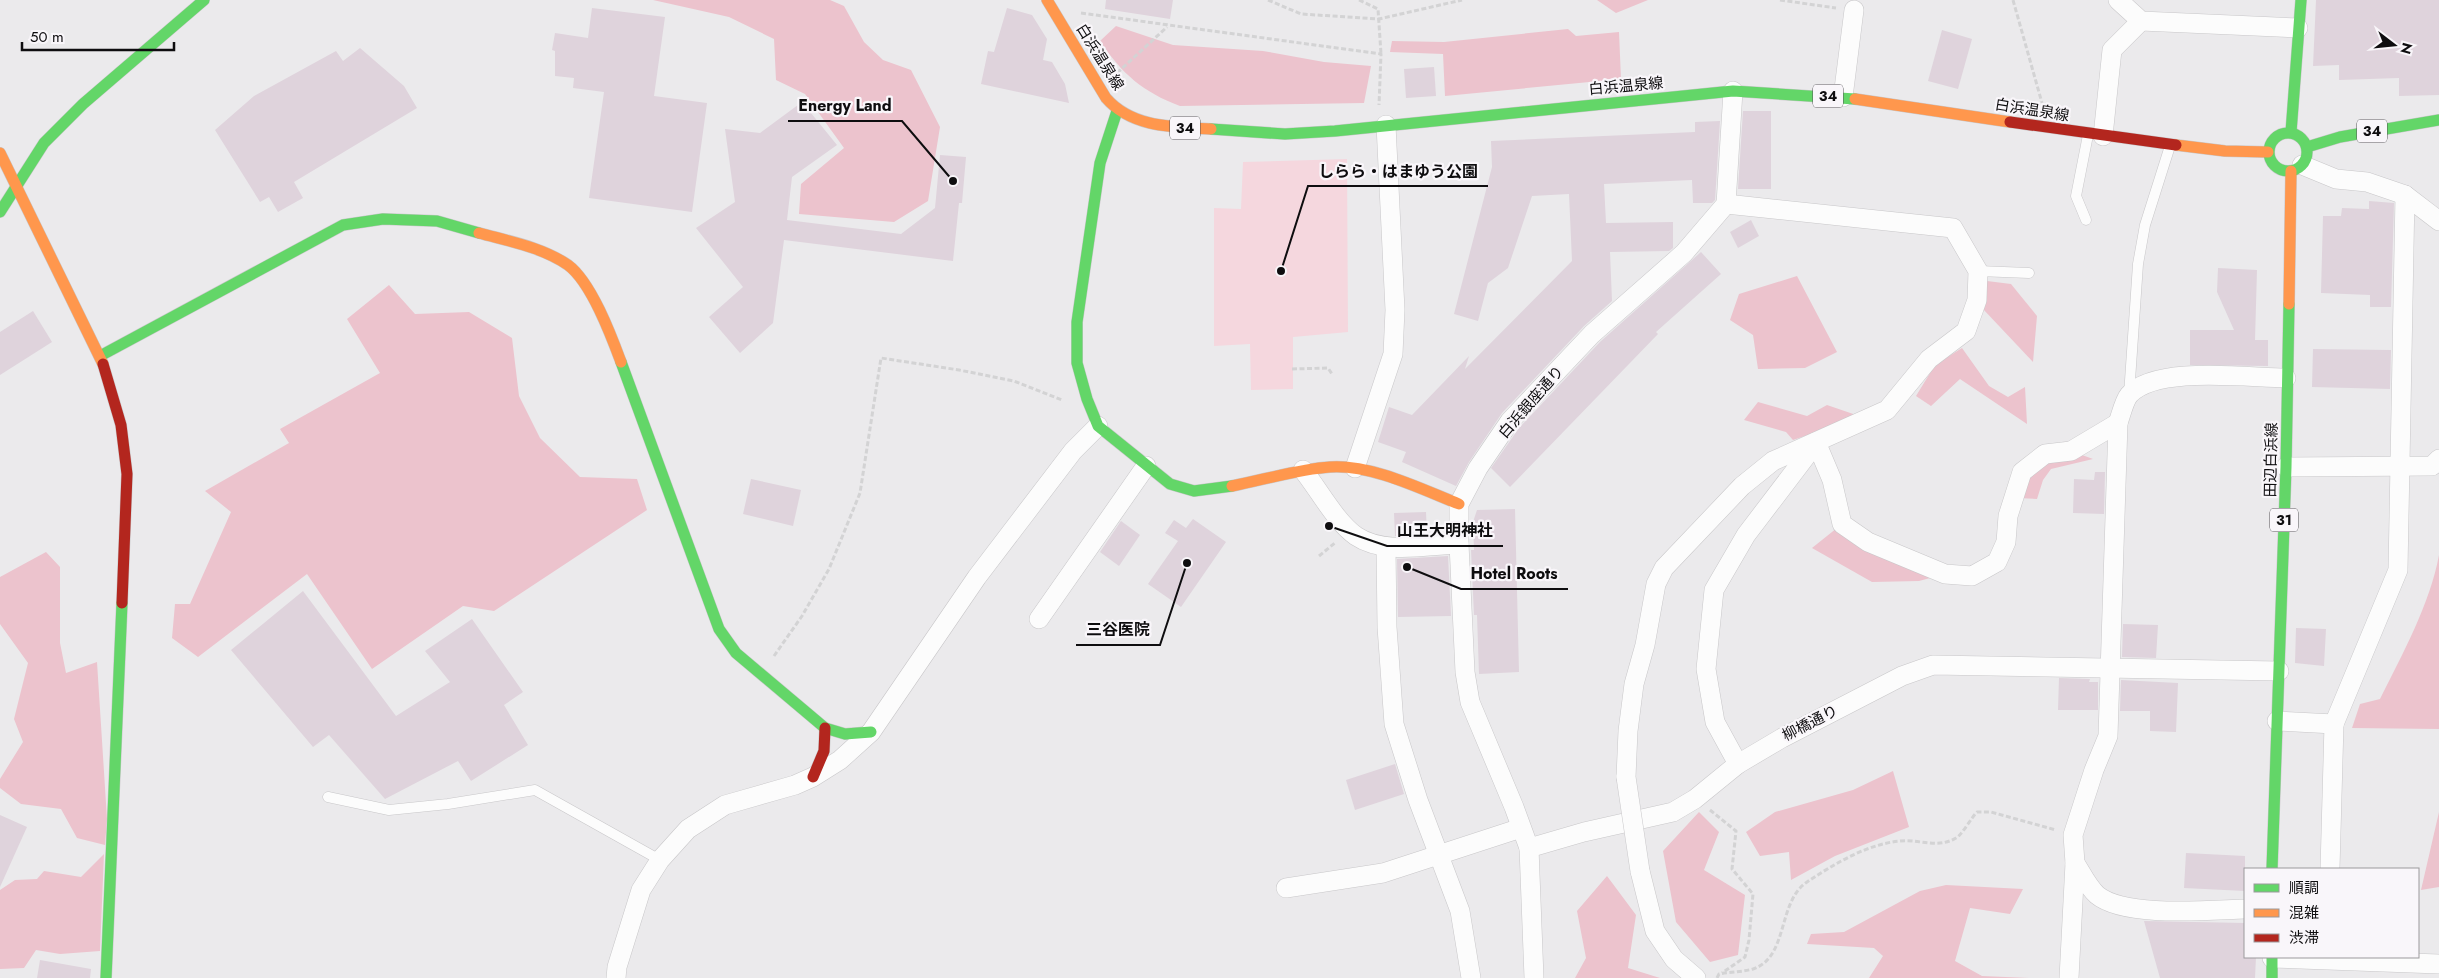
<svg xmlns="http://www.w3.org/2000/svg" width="2439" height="978" font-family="Jost,'Noto Sans JP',sans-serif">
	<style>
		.green { fill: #f5d7de }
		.forest { fill: #ecc3cd }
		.building { fill: #dfd3dc }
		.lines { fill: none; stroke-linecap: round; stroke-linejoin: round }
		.lane-casing { stroke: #c8c7c9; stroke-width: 11 }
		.street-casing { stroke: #c8c7c9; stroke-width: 20 }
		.fast-casing { stroke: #c8c7c9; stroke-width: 12 }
		.slow-casing { stroke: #c8c7c9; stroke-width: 12 }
		.jam-casing { stroke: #c8c7c9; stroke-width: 12 }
		.path { stroke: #d3d3d4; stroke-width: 3; stroke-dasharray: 5 2.5; stroke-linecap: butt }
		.lane { stroke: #fcfcfc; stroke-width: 10 }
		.street { stroke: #fcfcfc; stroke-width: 19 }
		.fast { stroke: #63d668; stroke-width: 11 }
		.slow { stroke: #ff974d; stroke-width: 11 }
		.jam { stroke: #b3261e; stroke-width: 11 }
		.street-bridge-casing { stroke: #c8c7c9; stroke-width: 20; stroke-linecap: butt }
		.street-bridge { stroke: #fcfcfc; stroke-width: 19 }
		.labels { text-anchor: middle; stroke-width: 4.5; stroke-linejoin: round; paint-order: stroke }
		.shield { fill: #f9f6fa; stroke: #545356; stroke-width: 1 }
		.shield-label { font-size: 14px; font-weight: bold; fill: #0e0d0f }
		.street-label { font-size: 15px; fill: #0e0d0f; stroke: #f9f6fa }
		.leader { fill: none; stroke: #0e0d0f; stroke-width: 2 }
		.callout-dot { fill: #0e0d0f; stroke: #f9f6fa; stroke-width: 2 }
		.callout-label { font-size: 16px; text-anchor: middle; font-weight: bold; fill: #0e0d0f; stroke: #f9f6fa; stroke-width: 4.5; stroke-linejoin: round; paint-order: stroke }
	</style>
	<rect width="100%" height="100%" fill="#ebeaec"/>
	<!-- green -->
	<polygon class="green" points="1347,159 1348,332 1293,337 1293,389 1251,390 1250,344 1214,346 1214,208 1241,209 1243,162"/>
	<!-- forest -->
	<g class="forest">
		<polygon points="653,0 830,0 844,6 864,42 883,60 911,70 940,127 928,201 894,222 799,214 801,184 844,148 805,94 776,80 774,39 729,17"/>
		<polygon points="1597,0 1648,0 1616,13"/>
		<path d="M1116,26L1173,45L1263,51L1324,62L1371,66L1364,103L1180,106C1143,92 1122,74 1100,41Z"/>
		<polygon points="1568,29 1576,36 1619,32 1621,79 1445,96 1443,54 1390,52 1392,41 1444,42"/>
		<polygon points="1797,276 1837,352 1805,368 1758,369 1753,335 1730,320 1739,294"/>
		<polygon points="1987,281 2011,284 2037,316 2033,362 1983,309"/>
		<polygon points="389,285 415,314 469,312 512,338 519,396 540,438 580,477 637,479 647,510 494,611 463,606 372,669 307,574 198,657 172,638 175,604 190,604 231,512 205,491 289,443 280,429 380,373 347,319"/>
		<polygon points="1962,348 1989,386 2008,397 2025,387 2027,424 1960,379 1931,406 1916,396 1935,365"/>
		<polygon points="1758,402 1807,416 1827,405 1862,417 1793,440 1786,432 1744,420"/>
		<polygon points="2071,451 2093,459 2051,469 2043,480 2037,499 2018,498 2022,472"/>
		<polygon points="1842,524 1945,574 1919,581 1872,582 1812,548"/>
		<polygon points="46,552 60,567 60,643 66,673 97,662 107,819 105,845 77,838 61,809 21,804 0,788 0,779 23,742 14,719 28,663 0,624 0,577"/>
		<path d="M2439,555V729L2352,728L2360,704L2380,699C2402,655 2430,604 2439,555Z"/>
		<polygon points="1893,771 1909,827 1835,856 1791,880 1789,852 1760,856 1746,832 1775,812 1853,790"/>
		<polygon points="1699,812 1719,832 1704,870 1745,895 1738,955 1710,962 1676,922 1663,851"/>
		<polygon points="2439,812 2439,887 2421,890"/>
		<polygon points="104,854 100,951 60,954 36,950 24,968 0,969 0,890 15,880 37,879 44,871 81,877"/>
		<polygon points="1607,876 1636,915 1628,968 1660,978 1575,978 1586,958 1577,911"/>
		<polygon points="1946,885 2023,889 2010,914 1970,908 1955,961 1982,976 2029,978 1869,978 1883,956 1874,948 1807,944 1811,934 1844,932 1920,891"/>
	</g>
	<!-- building -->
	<g class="building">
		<polygon points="1106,0 1173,0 1170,19 1105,9"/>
		<polygon points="2316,0 2439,0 2439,95 2399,96 2399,78 2339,80 2339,65 2313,66"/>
		<polygon points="592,8 665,17 654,96 707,103 692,212 589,198 604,92 573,88 574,78 555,76 555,51 552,50 555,33 588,38"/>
		<polygon points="1007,8 1032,15 1047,39 1043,60 1052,62 1065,84 1069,103 981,84 988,51 994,52"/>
		<polygon points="1942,30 1972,39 1958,89 1928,81"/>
		<polygon points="360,48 404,86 417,108 294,182 303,198 278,212 269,197 260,202 215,130 254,96 336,51 343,61"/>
		<polygon points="1434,67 1436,96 1406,98 1404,69"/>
		<polygon points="802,102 837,145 792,177 787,220 901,234 935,208 940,155 966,157 962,203 959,203 953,261 784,240 773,323 740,353 709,317 743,287 696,228 735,202 725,129 760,133"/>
		<polygon points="1743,111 1771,111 1771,189 1738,189"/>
		<polygon points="1720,121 1715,200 1712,203 1693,203 1692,180 1604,184 1606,223 1673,222 1673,248 1669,251 1610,252 1612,301 1584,326 1502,413 1469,462 1456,486 1402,462 1406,452 1378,442 1389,407 1412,415 1469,356 1465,369 1572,261 1569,194 1532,196 1508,268 1488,283 1478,321 1454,314 1492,167 1491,141 1695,132 1695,122"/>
		<polygon points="2369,201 2394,203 2391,307 2370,307 2370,295 2321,293 2323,216 2341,216 2342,208 2369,209"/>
		<polygon points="1751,220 1759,236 1738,248 1730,232"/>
		<polygon points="1701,252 1721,274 1656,332 1658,334 1510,487 1491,468 1519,428 1600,342"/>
		<polygon points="2218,268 2257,270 2255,340 2268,340 2268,366 2190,365 2190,330 2234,330 2217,292"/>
		<polygon points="33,311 52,342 0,375 0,332"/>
		<polygon points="2313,349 2391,350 2390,389 2312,387"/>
		<polygon points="2095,472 2105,472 2104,514 2073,513 2074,479 2094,480"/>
		<polygon points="751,479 801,490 793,526 743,514"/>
		<polygon points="1515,509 1519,672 1479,674 1477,615 1474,615 1471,550 1474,550 1473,522 1477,510"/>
		<polygon points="1426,512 1427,535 1395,536 1394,513"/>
		<polygon points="1193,519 1226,542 1181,607 1148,584 1178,541 1165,533 1174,520 1186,528"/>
		<polygon points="1121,521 1140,535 1119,566 1100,552"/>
		<polygon points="1448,556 1451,616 1398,617 1397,559"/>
		<polygon points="303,591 396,716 450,682 425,651 472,619 523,692 504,705 528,745 471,781 458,761 385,799 329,735 313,747 231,650"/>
		<polygon points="2123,624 2158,625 2156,658 2122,657"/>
		<polygon points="2296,628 2326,629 2324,666 2295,663"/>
		<polygon points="2059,678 2090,679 2089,682 2098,682 2098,710 2058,710"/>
		<polygon points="2121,680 2178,683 2176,732 2150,731 2150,711 2120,711"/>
		<polygon points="1395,764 1404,794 1355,810 1346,780"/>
		<polygon points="0,815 27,827 0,887"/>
		<polygon points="2186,853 2245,856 2245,891 2184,888"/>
		<polygon points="2144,921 2245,923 2245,957 2256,957 2255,978 2160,978"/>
		<polygon points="40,960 91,969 90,978 37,978"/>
	</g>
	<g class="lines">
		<!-- lane casing -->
		<g class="lane-casing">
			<g id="lane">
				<polyline points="2086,220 2076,196 2088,135"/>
				<polyline points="1978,271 2029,273"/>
				<polyline points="2129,395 2138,264 2145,225 2170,146"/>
				<polyline points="328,797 389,810 448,804 535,790 660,860"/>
			</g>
		</g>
		<!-- street casing -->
		<g class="street-casing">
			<g id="street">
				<polyline points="2118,0 2141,21 2298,28"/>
				<polyline points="1843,97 1854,10"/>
				<polyline points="2103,136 2112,50 2141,21"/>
				<polyline points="2302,165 2336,179 2367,182 2405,195 2439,221"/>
				<polyline points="1816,442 1832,480 1842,524 1868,542 1945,574 1972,576 1997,562 2006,542 2008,516 2022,472 2045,454 2071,451 2118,423"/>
				<polyline points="2286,467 2432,466 2439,459"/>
				<polyline points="1355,468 1393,354 1395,310 1386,125"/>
				<path d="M1303,470C1319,490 1336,522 1356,536C1384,555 1427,545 1459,544"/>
				<polyline points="1386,547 1387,627 1394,724 1418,800 1460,911 1471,978"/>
				<polyline points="1039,619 1146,466"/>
				<polyline points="2277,721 2334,724 2398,570 2405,195"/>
				<polyline points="1738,764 1715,722 1706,669 1714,590 1746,535 1816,443"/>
				<polyline points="1626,777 1628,731 1634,684 1645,645 1656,584 1664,568 1742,486 1773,461 1887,410 1929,359 1966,331 1977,300 1978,271 1953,228 1726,204"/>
				<polyline points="1529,848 1584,832 1673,812 1695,799 1738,764 1782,738 1902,676 1933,665 2279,671"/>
				<path d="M2075,863C2081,872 2088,887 2097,895C2125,918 2209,910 2245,909"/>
				<polyline points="2330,869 2334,724"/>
				<polyline points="1640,871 1655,931 1674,959 1696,978"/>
				<polyline points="1286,888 1383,873 1521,828"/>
				<polyline points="2272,958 2439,964"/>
				<polyline points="616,978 617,967 641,890 660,860 688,829 725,805 795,785 813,777 840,760 871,732 977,577 1073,451 1098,426"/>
				<polyline points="1534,978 1529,848 1514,807 1470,702 1465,672 1459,544 1459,504 1478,468 1510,421 1592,334 1684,253 1726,204 1733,91"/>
				<path d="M2069,978L2075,863L2073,835L2094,770L2108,736L2118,423C2121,415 2124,401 2129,395C2156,365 2249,378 2286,378"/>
			</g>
		</g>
		<!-- fast casing -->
		<g class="fast-casing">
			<g id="fast">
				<polyline points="1117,111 1100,163 1077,322 1077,363 1087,399 1098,426 1170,484 1194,491 1232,486"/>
				<polyline points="1211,129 1285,134 1335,131 1733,91 1855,99"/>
				<polyline points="2291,132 2301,0"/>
				<circle cx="2288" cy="152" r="19"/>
				<polyline points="2307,147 2340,137 2439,120"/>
				<polyline points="0,212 44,143 83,104 204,0"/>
				<polyline points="100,356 343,225 383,219 437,221 479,233"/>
				<polyline points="621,362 719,629 736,653 825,728 845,734 871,732"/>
				<polyline points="2272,869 2286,467 2289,304"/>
				<polyline points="2272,957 2272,978"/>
				<polyline points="106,978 122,603"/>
			</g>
		</g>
		<!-- slow casing -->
		<g class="slow-casing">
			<g id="slow">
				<path d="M1047,0L1106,98C1132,128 1174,127 1211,129"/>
				<polyline points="1855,99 2010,122"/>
				<polyline points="2176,145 2225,151 2268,152"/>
				<polyline points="0,153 103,364"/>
				<path d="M479,233C508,241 542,247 568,265C591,282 611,335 621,362"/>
				<polyline points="2289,304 2291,171"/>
				<path d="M1232,486C1263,480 1299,469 1330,467C1371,464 1421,489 1459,504"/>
			</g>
		</g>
		<!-- jam casing -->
		<g class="jam-casing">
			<g id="jam">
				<polyline points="2010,122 2176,145"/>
				<polyline points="103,364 121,425 127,474 122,603"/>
				<polyline points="813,777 824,751 825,728"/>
			</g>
		</g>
		<!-- path -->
		<g class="path">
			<polyline points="1268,0 1301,14 1379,19 1462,0"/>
			<polyline points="1359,0 1378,9 1381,54"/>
			<polyline points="1780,0 1836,8"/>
			<polyline points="2013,0 2042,103"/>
			<polyline points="1081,13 1381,54 1379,105"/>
			<polyline points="1117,73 1167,27"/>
			<polyline points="1292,369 1328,368 1332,374"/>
			<polyline points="1319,556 1336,542"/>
			<polyline points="774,656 802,616 829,569 860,493 881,358 959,370 1014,381 1062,400"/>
			<polyline points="1710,810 1736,831 1732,869 1753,894 1749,940 1745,957 1722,973"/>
			<path d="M1717,978L1719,974C1730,972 1742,972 1753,969C1789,957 1777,902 1807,882C1834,864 1867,844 1900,841C1920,839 1937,849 1956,838C1962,835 1971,818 1977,812H1991L2056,830"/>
		</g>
		<!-- lane -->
		<use href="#lane" class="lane"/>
		<!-- street -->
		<use href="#street" class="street"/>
		<!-- fast -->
		<use href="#fast" class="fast"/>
		<!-- slow -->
		<use href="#slow" class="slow"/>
		<!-- jam -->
		<use href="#jam" class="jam"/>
		<!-- street-bridge casing -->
		<g class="street-bridge-casing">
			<polyline id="street-bridge" points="1626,777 1640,871"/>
		</g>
		<!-- street-bridge -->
		<use href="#street-bridge" class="street-bridge"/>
	</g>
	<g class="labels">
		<!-- shield labels -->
		<g class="shield">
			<rect x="1813" y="84.5" width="30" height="23" rx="4"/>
			<rect x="1170" y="116.5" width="30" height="23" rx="4"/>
			<rect x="2357" y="119.5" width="30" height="23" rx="4"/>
			<rect x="2270" y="508.5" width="28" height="23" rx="4"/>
		</g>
		<g class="shield-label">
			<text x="1828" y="101">34</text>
			<text x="1185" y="133">34</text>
			<text x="2372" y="136">34</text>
			<text x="2284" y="525">31</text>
		</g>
		<!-- street labels -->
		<g class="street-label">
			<text transform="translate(1100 57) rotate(58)" y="5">白浜温泉線</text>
			<text transform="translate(1626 86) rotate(-5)" y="5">白浜温泉線</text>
			<text transform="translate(2032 110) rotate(9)" y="5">白浜温泉線</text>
			<text transform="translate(1531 402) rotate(-49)" y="5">白浜銀座通り</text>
			<text transform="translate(2271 460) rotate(-89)" y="5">田辺白浜線</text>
			<text transform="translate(1810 723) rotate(-27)" y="5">柳橋通り</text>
		</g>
	</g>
	<!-- callouts -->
	<path class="leader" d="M953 181L902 121H788M1281 271L1308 186H1488M1329 526L1387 546H1503M1407 567L1461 589H1568M1187 563L1160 645H1076"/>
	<g class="callout-dot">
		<circle cx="953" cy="181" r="5"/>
		<circle cx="1281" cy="271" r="5"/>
		<circle cx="1329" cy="526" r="5"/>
		<circle cx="1407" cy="567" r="5"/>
		<circle cx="1187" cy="563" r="5"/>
	</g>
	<g class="callout-label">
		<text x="845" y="111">Energy Land</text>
		<text x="1398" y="177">しらら・はまゆう公園</text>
		<text x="1445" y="536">山王大明神社</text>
		<text x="1514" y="579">Hotel Roots</text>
		<text x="1118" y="635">三谷医院</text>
	</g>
	<!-- legend -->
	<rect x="2244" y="868" width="175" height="90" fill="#f9f6fa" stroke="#9b999c"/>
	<rect x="2254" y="884" width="25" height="8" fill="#63d668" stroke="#9b999c"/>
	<text x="2289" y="893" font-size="15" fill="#0e0d0f">順調</text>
	<rect x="2254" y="909" width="25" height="8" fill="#ff974d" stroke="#9b999c"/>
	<text x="2289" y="918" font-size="15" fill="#0e0d0f">混雑</text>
	<rect x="2254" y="934" width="25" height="8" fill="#b3261e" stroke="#9b999c"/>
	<text x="2289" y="943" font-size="15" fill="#0e0d0f">渋滞</text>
	<!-- north arrow -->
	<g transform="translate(2394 45) rotate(106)" stroke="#f9f6fa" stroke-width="4" paint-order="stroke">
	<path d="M0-4L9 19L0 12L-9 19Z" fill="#0e0d0f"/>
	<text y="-8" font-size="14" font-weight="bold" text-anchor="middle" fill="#0e0d0f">N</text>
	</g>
	<!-- scale -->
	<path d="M22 42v8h152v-8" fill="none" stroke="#0e0d0f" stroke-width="2.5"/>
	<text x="30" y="42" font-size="15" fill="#0e0d0f" stroke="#f9f6fa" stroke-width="4" paint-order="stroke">50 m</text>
</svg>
